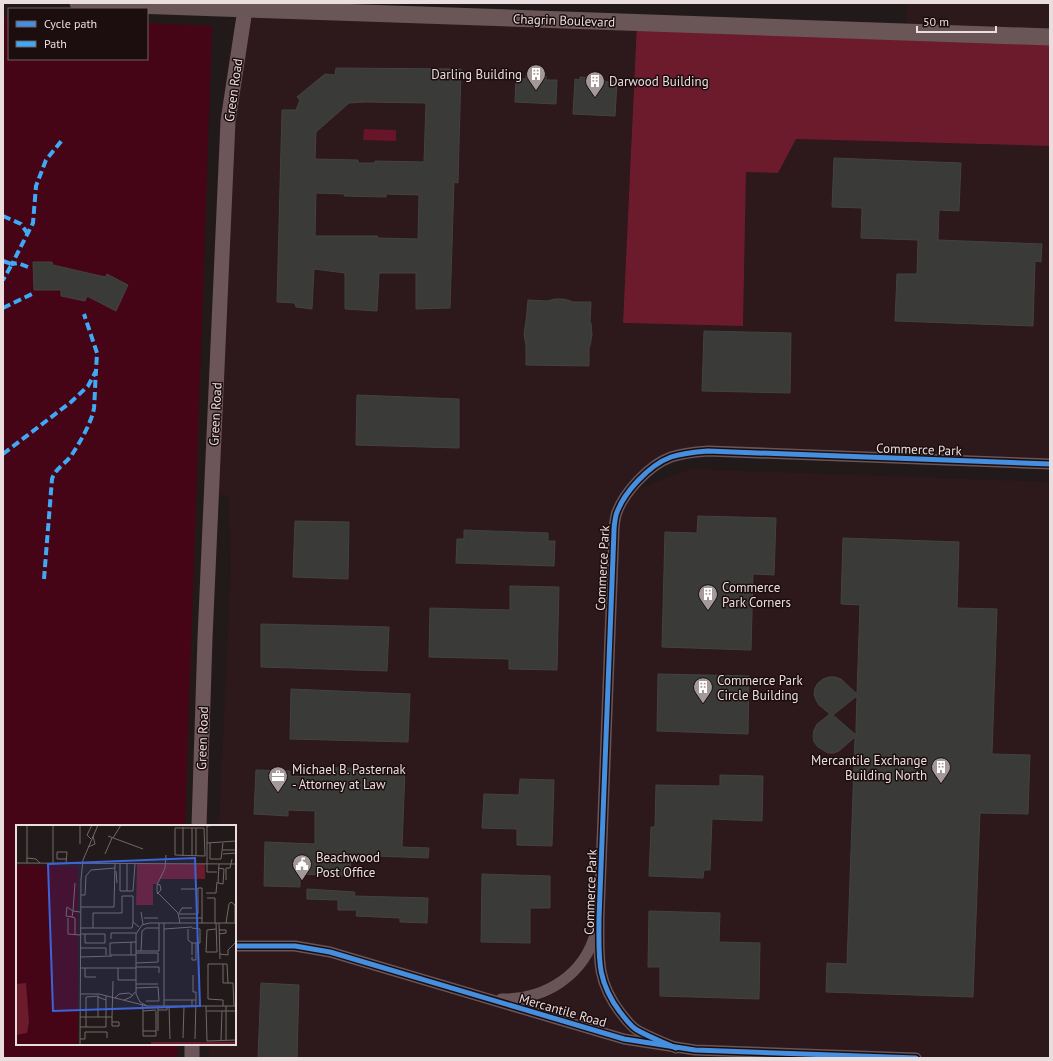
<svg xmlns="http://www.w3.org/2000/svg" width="1053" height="1061" font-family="'PT Sans',sans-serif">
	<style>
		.built { fill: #2d181b }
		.green { fill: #460417 }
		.forest { fill: #6c1b2d }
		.water { fill: #681429 }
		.building { fill: #3a3a38; stroke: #424341; fill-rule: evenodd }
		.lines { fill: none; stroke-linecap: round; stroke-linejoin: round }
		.street { stroke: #695557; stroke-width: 11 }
		.secondary { stroke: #6d565a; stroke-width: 15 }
		.primary { stroke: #6b5657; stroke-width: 17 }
		.quiet { stroke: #3fa9f5; stroke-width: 4; stroke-dasharray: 8 4; stroke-linecap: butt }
		.cycleway-casing { stroke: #1c0d0f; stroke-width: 8 }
		.cycleway { stroke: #468fdf; stroke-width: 5 }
		.labels { text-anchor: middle; stroke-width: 3; stroke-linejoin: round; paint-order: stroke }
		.street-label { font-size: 13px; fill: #e9ddde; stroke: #1c0d0f }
		.poi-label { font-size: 13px; fill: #e9ddde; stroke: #1c0d0f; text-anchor: start }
		.inset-road { fill: none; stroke: #726868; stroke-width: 1 }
		.view { fill: #3c63d9; fill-opacity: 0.15; stroke: #3c63d9; stroke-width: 2 }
		.inset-edge { fill: none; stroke: #e9ddde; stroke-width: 2 }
	</style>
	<rect width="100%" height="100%" fill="#221a1a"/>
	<!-- built -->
	<g class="built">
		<polygon points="246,3 637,23 623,323 743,326 746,172 778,173 796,139 1050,146 1050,465 708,451 669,458 630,492 690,469 1050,482 1050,1058 208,1058 209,1044 235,1044 235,826 219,826 231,565 229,496 212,495 218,321"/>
		<polygon points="907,3 1050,3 1050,37 906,32"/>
	</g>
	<!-- green -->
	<polygon class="green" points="3,17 9,17 9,59 147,59 147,23 212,26 185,826 17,826 17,1044 178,1044 177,1058 3,1058"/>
	<!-- forest -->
	<polygon class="forest" points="637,23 1050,37 1050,146 796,139 778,173 746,172 743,326 623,323"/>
	<!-- water -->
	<polygon class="water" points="364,129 396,130 396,141 363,140"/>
	<!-- building -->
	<g class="building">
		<path d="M336,68L461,69L458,183L454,182L450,308L416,309V273H379L377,311L345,309V273L314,269L312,309L296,307L295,303L277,302L282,110H296L300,100L297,97L325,74L335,75ZM365,102L426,103L424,162L375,161V163H358V160L315,159L316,132L349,103ZM316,193L345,194L344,196L386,197V194L419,195L418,239L377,238L378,236H315Z"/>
		<polygon points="526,75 546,76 546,80 557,80 556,104 515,102 516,78 526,79"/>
		<polygon points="580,77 595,78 595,81 617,82 615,116 573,114 575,79 580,80"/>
		<polygon points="834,158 961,163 959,211 939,210 938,240 1042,244 1041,262 1035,261 1033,326 895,321 897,274 917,274 918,240 861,238 862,208 832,207"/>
		<polygon points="33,262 52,262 53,265 105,277 107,274 128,285 116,311 87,296 85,301 61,296 61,290 34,290"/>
		<polygon points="555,299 563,299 571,301 571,302 591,302 590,323 591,323 592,335 590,346 589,347 589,366 526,365 526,346 524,334 526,321 528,300 547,301"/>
		<polygon points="704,331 791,333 790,393 702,391"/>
		<polygon points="357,395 459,399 459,448 356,445"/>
		<polygon points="698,516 776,518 774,575 753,574 751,650 662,647 665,532 697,533"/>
		<polygon points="295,521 349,522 348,579 293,577"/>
		<polygon points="464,530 548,533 548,541 555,541 554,566 456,563 457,539 464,539"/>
		<path d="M843,538L959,542L957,608L997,609L992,754L1030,755L1028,814L980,813L973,997L826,992L827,963L847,964L855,737L839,751L834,753H828L818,747L814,742L813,736L814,730L817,724L830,714L819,705L816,700L814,694L815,688L818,683L823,679L829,677H835L841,679L857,694L860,605L841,604ZM857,696L856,728V735L833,715Z"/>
		<polygon points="510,586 559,587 557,670 509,669 509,659 429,657 430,608 510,610"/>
		<polygon points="261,624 389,627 387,671 261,667"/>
		<polygon points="658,674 749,676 748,734 657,731"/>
		<polygon points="291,689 410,694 408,742 290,739"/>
		<polygon points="316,767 405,770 402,847 429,848 428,858 351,855 350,876 300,874 300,887 264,886 265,842 315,844 315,811 288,810 288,816 254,814 256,770 290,771 290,776 316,777"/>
		<polygon points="720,775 763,776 762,821 712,819 710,870 704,870 703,878 649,876 651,827 655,827 656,785 720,786"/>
		<polygon points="520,779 554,780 552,846 517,845 517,829 482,828 484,794 519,795"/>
		<polygon points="482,874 550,876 550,908 530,908 530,943 481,942"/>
		<polygon points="307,889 355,892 354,896 428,898 427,923 400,922 400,918 356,916 357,910 338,910 338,900 307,899"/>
		<polygon points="649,911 720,913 719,942 760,943 759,999 660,996 660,967 648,967"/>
		<polygon points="261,983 299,985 297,1058 258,1058"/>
	</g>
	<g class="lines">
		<!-- street -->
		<g class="street">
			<polyline points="235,946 295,946 330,952 624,1039 695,1050 916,1058"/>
			<path d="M501,999C545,1000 585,975 596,931"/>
			<path d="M676,1048C663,1042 649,1037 637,1030C630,1026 625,1018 620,1012C596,980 599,957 599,919L614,531C614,526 615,520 616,515C623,493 649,465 671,457C683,453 695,452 708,451L1050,464"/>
		</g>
		<!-- secondary -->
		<g class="secondary">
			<polyline points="199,826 205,638 228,121 246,3"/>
			<polyline points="192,1058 192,1044"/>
		</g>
		<!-- primary -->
		<polyline class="primary" points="78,3 1050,37"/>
		<!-- quiet -->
		<g class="quiet">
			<polyline points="3,216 21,224 28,234"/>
			<polyline points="3,261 12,264 3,280"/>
			<polyline points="28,267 18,263 12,264 33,223 36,186 46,160 63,139"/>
			<polyline points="3,308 32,294"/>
			<polyline points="3,454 71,402 88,386 96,371 97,353 84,314"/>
			<path d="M44,579L52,479C55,469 65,464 71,456C79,444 92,422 94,408C95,396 95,383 96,371"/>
		</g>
		<!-- cycleway casing -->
		<g class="cycleway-casing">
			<g id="cycleway">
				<polyline points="235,946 295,946 330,952 624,1039 695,1050 916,1058"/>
				<path d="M676,1048C663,1042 649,1037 637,1030C630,1026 625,1018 620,1012C596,980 599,957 599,919L614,531C614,526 615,520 616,515C623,493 649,465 671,457C683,453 695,452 708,451L1050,464"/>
			</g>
		</g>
		<!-- cycleway -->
		<use href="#cycleway" class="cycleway"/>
	</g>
	<!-- icons -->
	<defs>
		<g id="building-pin" transform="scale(1)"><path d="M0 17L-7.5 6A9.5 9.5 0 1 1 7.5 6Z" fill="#a39999" stroke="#1c0d0f"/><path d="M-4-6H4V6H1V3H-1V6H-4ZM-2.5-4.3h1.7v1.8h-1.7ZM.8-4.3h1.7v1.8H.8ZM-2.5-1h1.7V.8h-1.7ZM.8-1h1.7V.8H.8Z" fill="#fff"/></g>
		<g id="office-pin" transform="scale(1)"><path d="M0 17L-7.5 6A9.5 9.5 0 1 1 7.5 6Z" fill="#a39999" stroke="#1c0d0f"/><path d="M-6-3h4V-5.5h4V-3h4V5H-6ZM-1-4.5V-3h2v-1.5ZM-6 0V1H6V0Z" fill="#fff"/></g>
		<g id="civic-pin" transform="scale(1)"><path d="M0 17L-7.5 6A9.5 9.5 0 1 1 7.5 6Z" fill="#a39999" stroke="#1c0d0f"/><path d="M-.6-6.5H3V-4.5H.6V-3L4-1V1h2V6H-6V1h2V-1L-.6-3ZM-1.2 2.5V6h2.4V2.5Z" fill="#fff"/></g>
	</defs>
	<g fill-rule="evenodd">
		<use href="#building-pin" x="536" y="74"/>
		<use href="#building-pin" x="595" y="81"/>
		<use href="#building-pin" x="708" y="594"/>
		<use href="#building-pin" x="703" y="687"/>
		<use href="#building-pin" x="941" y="767"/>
		<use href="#office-pin" x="278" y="776"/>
		<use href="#civic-pin" x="302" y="864"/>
	</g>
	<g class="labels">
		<!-- street labels -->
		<g class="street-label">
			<text transform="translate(564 20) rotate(2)" y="5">Chagrin Boulevard</text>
			<text transform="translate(233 90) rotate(-82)" y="5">Green Road</text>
			<text transform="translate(215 414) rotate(-87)" y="5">Green Road</text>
			<text transform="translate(919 449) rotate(2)" y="5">Commerce Park</text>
			<text transform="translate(602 568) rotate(-87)" y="5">Commerce Park</text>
			<text transform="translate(202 738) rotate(-88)" y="5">Green Road</text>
			<text transform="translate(590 892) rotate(-88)" y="5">Commerce Park</text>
			<text transform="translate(563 1010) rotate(16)" y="5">Mercantile Road</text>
		</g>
		<!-- poi labels -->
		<g class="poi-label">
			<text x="522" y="79" text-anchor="end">Darling Building</text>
			<text x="609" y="86">Darwood Building</text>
			<text x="722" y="592">Commerce<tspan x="722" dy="15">Park Corners</tspan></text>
			<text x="717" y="685">Commerce Park<tspan x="717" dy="15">Circle Building</tspan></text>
			<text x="927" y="765" text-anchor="end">Mercantile Exchange<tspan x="927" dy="15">Building North</tspan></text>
			<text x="292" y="774">Michael B. Pasternak<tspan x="292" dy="15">- Attorney at Law</tspan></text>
			<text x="316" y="862">Beachwood<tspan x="316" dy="15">Post Office</tspan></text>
		</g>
	</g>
	<!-- overview -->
	<g transform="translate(16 825)">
		<rect width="220" height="220" fill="#221a1a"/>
		<path d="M0,40L62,41V220H0Z" fill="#460417"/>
		<path d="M121,39H189V54H144L141,59H137V80H120ZM10,158L13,197L11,208L0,210V159ZM135,217H220V220H135Z" fill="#6c1b2d"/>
		<path class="inset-road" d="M11,0V38M37,0V39M159,3H188L189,31L159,30ZM180,3V31M92,11L127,24M97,13L105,0M75,14L71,10L76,0M191,18V1L202,0M194,18V34H205L207,18M64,19V0M72,22L79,19L77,11M207,25H220M89,29L96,13M207,29L220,28M150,30L149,43L141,60V67L162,88L164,98M167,31V2M176,31V3M11,33L20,34L24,38M0,38L220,39M50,38L51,27H41V34H50M104,39V66H117L119,39M111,39V66M191,39V18L220,16M191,39V47H201M202,43L208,44L207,59L202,58L203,39M100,46L101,58M210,55V43H214L216,34M141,59L144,60L145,65L141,69M165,64H182M190,68H200L201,57M65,70H69L70,51L75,45L99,43M191,73H199V98M65,82H98L99,39M57,86L51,82L50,91L56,92L57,86L64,87M57,86L59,58M125,87L127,99M163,88L166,83H176M163,89H182V63H186V98M56,92L59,93V109M52,93V109L64,110M128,93H142M164,93H186M148,98V181M200,98L201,127H190L191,105L200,104M203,98L204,134M210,98L213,79L215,77L219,80V98M64,103H77V88H106V71H117V97L123,102M77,103H116L117,97M176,103L184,104V118H176V130M148,104L176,102M172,104V115L176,118M203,105H210V108L203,109M65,109H89V118H69V109M95,114V108H120M115,117V130M64,123H90V130M120,126H143V98M125,126L126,106L130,103H143M204,129L212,130V125L220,117M120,130H94V118L120,117M65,132L96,131M176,132V135H180V118M120,138L142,137V128H120M207,139V158H212M120,142H143V148M65,143H120M69,143V152H80M102,143V155H120M177,150V167H180V175M120,159H142M120,163L142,162L143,176H130M65,169H83L131,181H220M99,173L103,169L113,168L117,171M108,175L115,172L119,167M148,175H176V181M176,175H180L179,214M126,179L127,186L140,185M131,181L124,177L120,169V109L126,100L133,98H220M153,181L154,214M190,181L191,216L220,215M207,181V175L192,174V139H211L212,158H217L218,181M210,181V215M142,185H151V181M127,186V211H140V186M191,186H220M64,192H70V172L83,171M82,192H96L97,156M96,197H103V201H96V192M64,202H90V171M70,202V192H82V172L90,175M127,206H140M142,206V181M167,213L168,181M64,214H69V207H91V213M205,215L206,186M64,220L65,54L67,35L82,0"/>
		<path class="view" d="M179,33L184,181L37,186L32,39Z"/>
		<rect width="220" height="220" class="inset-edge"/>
	</g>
	<!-- border -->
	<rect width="1053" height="1061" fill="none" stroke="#e9ddde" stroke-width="8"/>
	<!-- legend -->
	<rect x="8" y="8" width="140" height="52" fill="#1c0d0f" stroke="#6e6062"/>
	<rect x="16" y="21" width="20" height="6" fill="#468fdf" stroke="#6e6062"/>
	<text x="44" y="28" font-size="12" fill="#e9ddde">Cycle path</text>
	<rect x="16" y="41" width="20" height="6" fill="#3fa9f5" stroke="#6e6062"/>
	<text x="44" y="48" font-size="12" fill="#e9ddde">Path</text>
	<!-- scale -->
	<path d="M917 26v6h79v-6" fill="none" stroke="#e9ddde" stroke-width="2"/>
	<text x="923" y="26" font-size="12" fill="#e9ddde" stroke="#1c0d0f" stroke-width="3" paint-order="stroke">50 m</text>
</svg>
